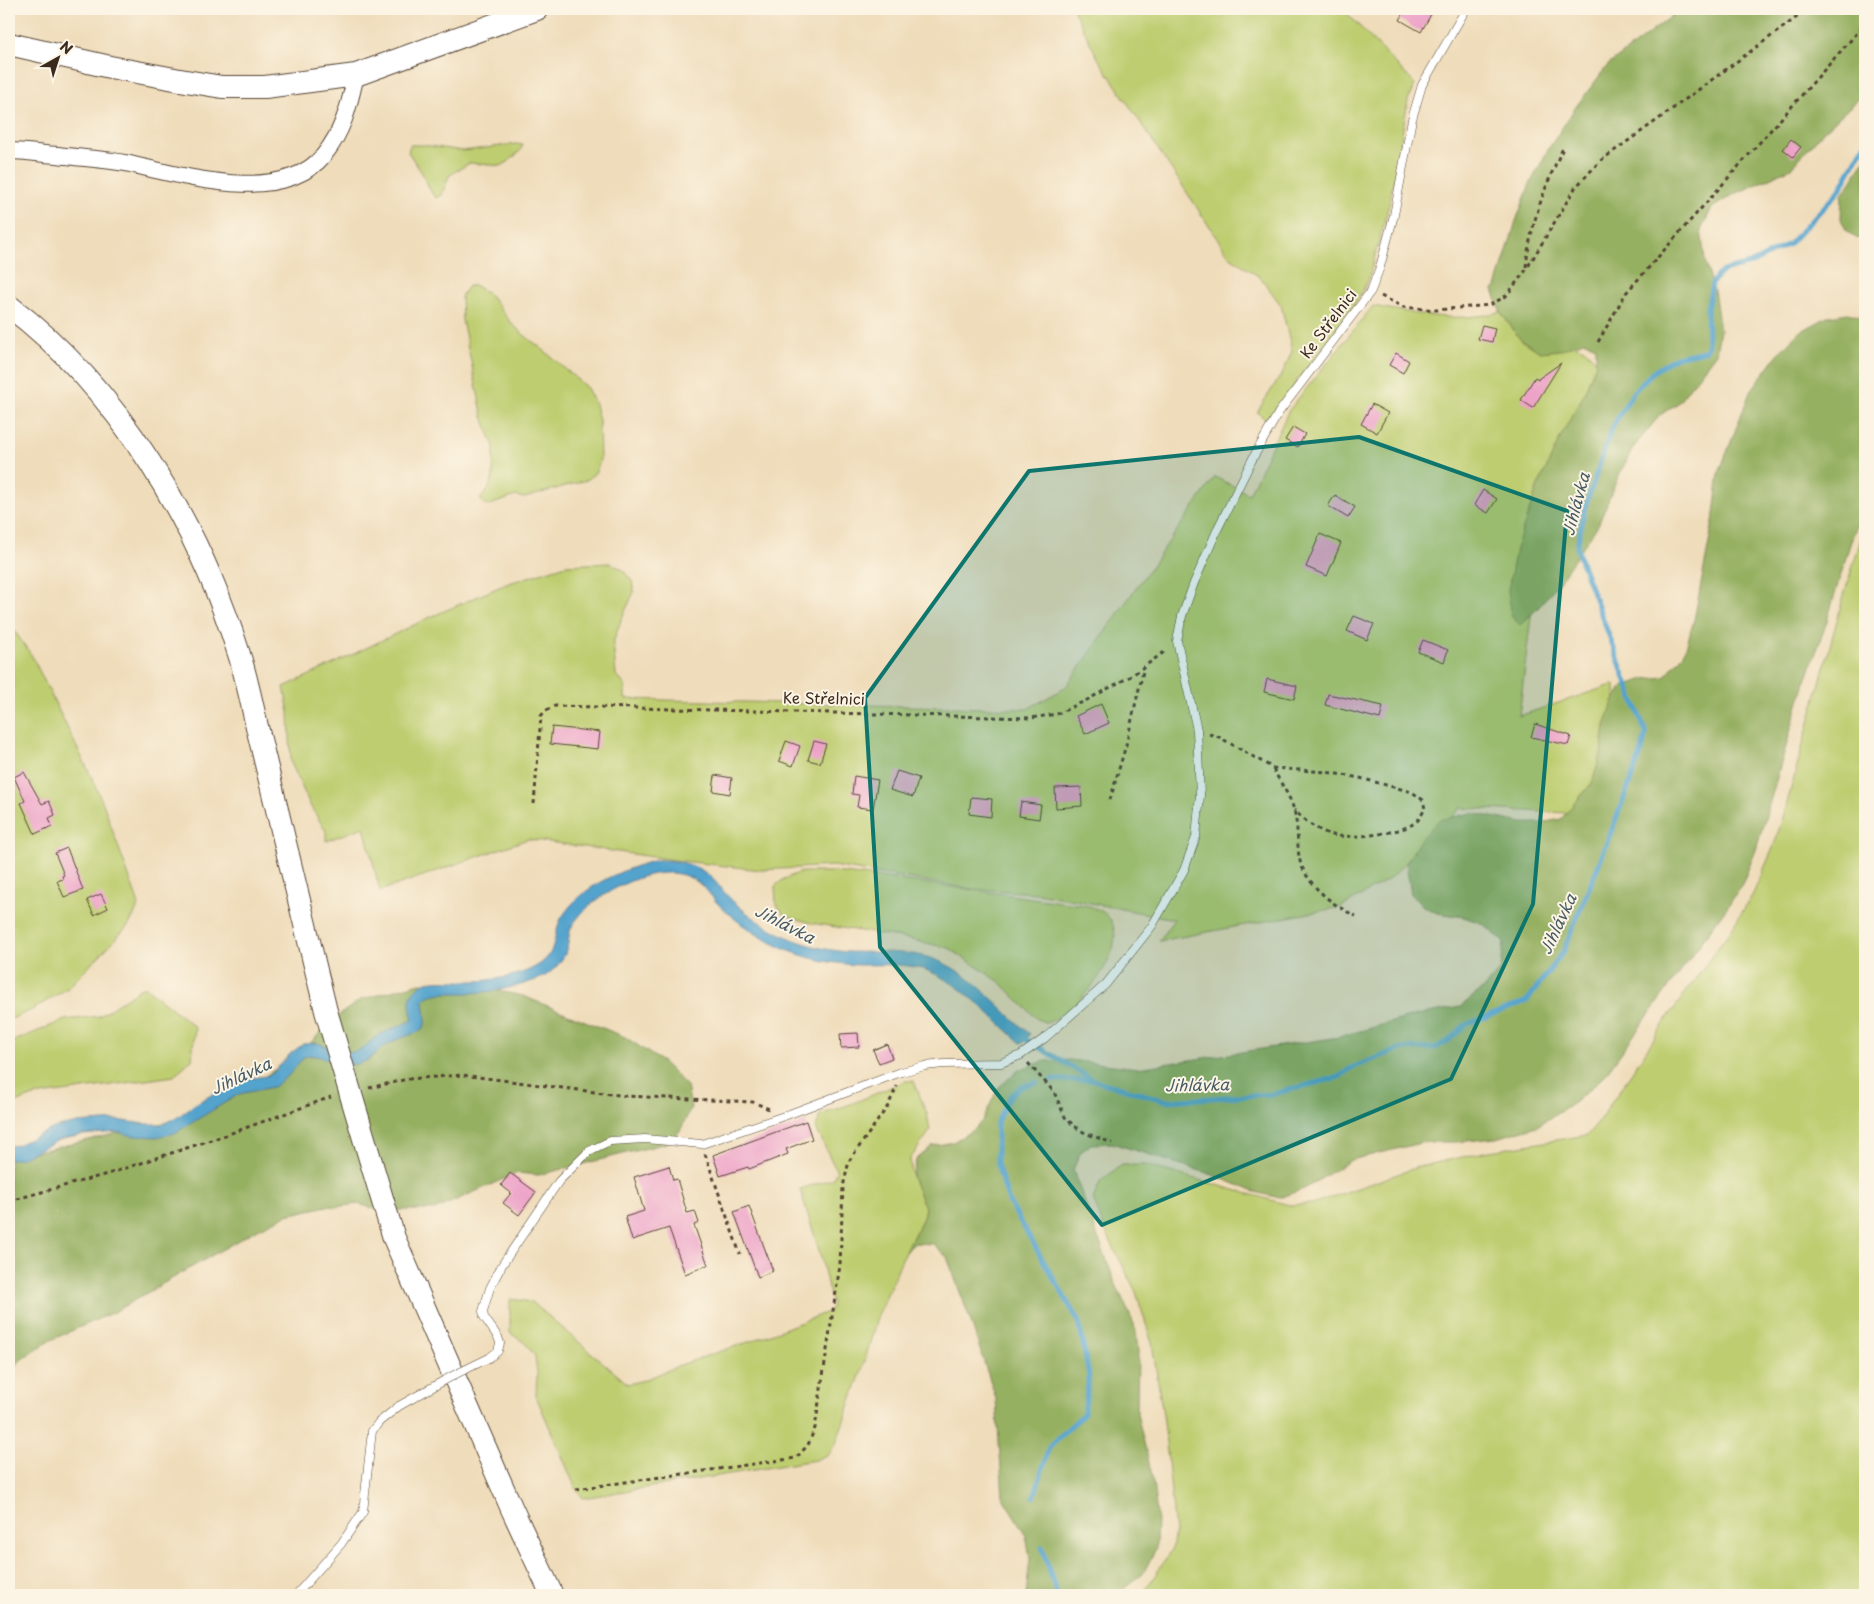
<svg xmlns="http://www.w3.org/2000/svg" width="1874" height="1604" font-family="'Playpen Sans',sans-serif">
	<style>
		.green { fill: #bdcd70; stroke: #7c7c47 }
		.forest { fill: #96b062; stroke: #686d40 }
		.water { fill: #53a3cd; stroke: #476676 }
		.lines { fill: none; stroke-linecap: round; stroke-linejoin: round }
		.stream { stroke: #53a3cd; stroke-width: 5 }
		.building { fill: #eda2c8 }
		.service-casing { stroke: #564535; stroke-width: 9 }
		.minor-casing { stroke: #564535; stroke-width: 18 }
		.secondary-casing { stroke: #564535; stroke-width: 24 }
		.path { stroke: #564535; stroke-width: 3; stroke-dasharray: 4 4; stroke-linecap: butt }
		.service { stroke: #fff; stroke-width: 8 }
		.minor { stroke: #fff; stroke-width: 16 }
		.secondary { stroke: #fff; stroke-width: 22 }
		.service-bridge-casing { stroke: #564535; stroke-width: 9; stroke-linecap: butt }
		.secondary-bridge-casing { stroke: #564535; stroke-width: 24; stroke-linecap: butt }
		.service-bridge { stroke: #fff; stroke-width: 8 }
		.secondary-bridge { stroke: #fff; stroke-width: 22 }
		.marked { fill: #0f766e; fill-opacity: 0.2; stroke: #0f766e; stroke-width: 4; stroke-linejoin: round }
		.labels { text-anchor: middle; stroke-width: 4; stroke-linejoin: round; paint-order: stroke }
		.street-label { font-size: 15px; fill: #3b2a1e; stroke: #fcf5e5 }
		.water-label { font-size: 16px; font-style: italic; fill: #455a64; stroke: #fcf5e5 }
	</style>
	<rect width="100%" height="100%" fill="#fcf5e5"/>
	<filter id="ink" filterUnits="userSpaceOnUse"><feTurbulence type="fractalNoise" baseFrequency=".02" numOctaves="2"/><feDisplacementMap in="SourceGraphic" scale="10" xChannelSelector="R" yChannelSelector="G"/><feConvolveMatrix kernelMatrix="1 2 1 2 8 2 1 2 1" color-interpolation-filters="sRGB"/></filter>
	<filter id="wash" filterUnits="userSpaceOnUse"><feTurbulence type="fractalNoise" baseFrequency=".0096" numOctaves="4" result="noise"/><feDisplacementMap in="SourceGraphic" scale="20" xChannelSelector="R" yChannelSelector="G"/><feGaussianBlur stdDeviation="1.12" result="paint"/><feColorMatrix in="noise" values="0 0 0 0 0 0 0 0 0 0 0 0 0 0 0 0 0 1.4 0 .05"/><feComposite in="paint" operator="in"/></filter>
	<g filter="url(#wash)">
		<rect width="100%" height="100%" fill="#efdcba"/>
		<!-- green -->
		<g class="green">
			<polygon points="1073,9 1343,9 1415,84 1408,100 1389,205 1368,281 1353,307 1267,421 1257,412 1283,372 1292,351 1281,305 1261,278 1229,256 1099,60"/>
			<polygon points="516,144 523,145 520,151 508,162 501,166 470,163 456,171 449,176 442,195 436,198 431,192 422,173 408,152 410,145 423,145 463,151"/>
			<polygon points="468,286 476,286 490,295 512,324 524,335 541,348 587,388 595,404 599,421 600,461 596,472 587,480 524,498 516,496 487,506 480,499 488,490 493,477 494,447 483,417 462,320 461,296"/>
			<path d="M1373,306C1418,314 1458,324 1503,311L1584,349L1599,363L1548,475L1519,716L1615,684L1616,754L1590,814L1461,808L1389,879L1342,907L1159,941L1174,919L1038,893L974,889L833,866L761,870L674,860L528,839L380,891L364,827L326,841V831L311,807L291,763L289,712L284,687L323,669L426,619L506,584L566,565L610,563L622,569L632,581L634,592L621,620L613,643L616,675L625,685V699L1027,709L1065,688L1215,477L1249,494L1289,410Z"/>
			<polygon points="1865,526 1865,1595 1142,1595 1172,1550 1175,1532 1164,1422 1152,1343 1136,1292 1105,1230 1093,1199 1100,1182 1121,1165 1145,1165 1289,1205 1312,1204 1418,1167 1484,1152 1587,1135 1600,1120 1669,1016 1734,925 1753,894 1773,848 1784,814 1842,602"/>
			<polygon points="9,623 32,656 91,776 104,806 139,905 129,925 68,988 32,1010 9,1020"/>
			<path d="M801,872H833L879,877L1089,906C1093,908 1099,909 1103,912C1136,938 1091,991 1070,1009C1063,1015 1055,1019 1047,1023L1037,1019L1000,982L949,948L898,937L811,923L784,915L776,903L775,886L784,879Z"/>
			<polygon points="144,986 195,1027 192,1059 174,1076 34,1096 9,1105 9,1043 65,1020 100,1016"/>
			<polygon points="905,1081 914,1081 927,1114 930,1131 910,1159 912,1177 925,1208 923,1218 905,1252 877,1318 864,1364 836,1443 829,1454 815,1460 583,1498 576,1489 536,1396 537,1373 535,1356 525,1343 510,1333 510,1299 532,1302 628,1384 644,1380 683,1364 763,1337 830,1311 832,1305 821,1257 800,1189 832,1179 837,1172 816,1128 820,1115 851,1104"/>
		</g>
		<!-- forest -->
		<g class="forest">
			<polygon points="1681,9 1865,9 1865,93 1823,132 1791,168 1731,196 1712,208 1701,230 1705,261 1714,290 1720,330 1716,353 1678,403 1660,415 1633,448 1618,477 1598,525 1556,586 1538,608 1520,625 1512,617 1508,590 1516,549 1537,488 1563,432 1583,396 1596,364 1596,346 1584,341 1559,350 1540,352 1520,339 1501,313 1493,290 1496,287 1516,221 1529,186 1549,148 1575,108 1607,66"/>
			<polygon points="1865,160 1865,239 1856,238 1846,230 1841,219 1842,195"/>
			<polygon points="1848,313 1865,318 1865,502 1850,544 1826,624 1800,698 1756,850 1740,889 1605,1075 1574,1103 1537,1126 1496,1138 1457,1142 1425,1142 1351,1160 1306,1188 1280,1198 1255,1192 1210,1174 1112,1143 1091,1144 1080,1153 1073,1170 1114,1280 1134,1324 1138,1348 1137,1414 1152,1475 1157,1514 1156,1548 1143,1574 1122,1590 1108,1595 1026,1595 1030,1559 1026,1535 1003,1498 996,1399 971,1322 947,1257 933,1244 915,1243 905,1252 923,1218 925,1208 912,1177 916,1160 932,1146 953,1142 973,1130 983,1120 998,1088 1020,1069 1045,1061 1070,1060 1138,1068 1339,1037 1417,1015 1460,1007 1487,985 1501,968 1504,942 1483,924 1464,917 1437,913 1423,906 1411,894 1406,864 1421,838 1439,820 1472,813 1522,823 1541,823 1561,819 1592,783 1601,754 1605,726 1613,702 1623,686 1645,679 1664,677 1684,654 1694,620 1713,522 1719,473 1750,392 1778,354 1798,333 1829,316"/>
			<polygon points="420,983 475,986 523,996 625,1037 664,1063 687,1086 691,1108 680,1131 667,1143 539,1175 517,1173 434,1210 379,1210 358,1204 336,1207 327,1206 287,1215 256,1230 114,1312 51,1340 22,1359 9,1373 9,1158 181,1119 228,1101 304,1050 331,1021 360,1000"/>
		</g>
		<!-- water -->
		<path class="water" d="M656,860C672,860 689,862 703,871C713,877 719,887 727,895C742,911 760,923 779,933C801,944 824,950 848,952C878,953 910,949 939,961C975,976 1001,1010 1030,1034L1022,1044C991,1017 963,983 923,969C903,963 880,965 859,965C817,963 785,953 750,930C739,923 729,914 720,906C714,900 709,892 702,886C686,870 662,871 642,877C617,885 586,903 572,926C568,935 569,943 566,951C563,961 550,975 541,978C513,989 485,994 456,993C445,993 431,992 424,1000L426,1021L424,1027L418,1032L399,1039L385,1046L368,1060L357,1064L343,1065L321,1057L308,1055L304,1057L288,1076L273,1087L239,1094L175,1133L157,1137L133,1136L117,1132L83,1135L59,1140L19,1159H9V1146L17,1145L54,1128L77,1123L116,1120L146,1124H162L178,1117L195,1104L235,1082L252,1078L266,1076L273,1073L290,1054L303,1044L318,1043L338,1051L353,1052L362,1049L378,1035L413,1020C411,1012 408,1002 412,994C415,989 421,984 427,982C441,979 458,982 472,981C490,981 520,976 535,967C559,954 551,938 561,919C580,886 621,870 656,860Z"/>
		<g class="lines">
			<!-- stream -->
			<g class="stream">
				<polyline points="1022,1037 1093,1080 1167,1101 1273,1094 1339,1077 1351,1068 1400,1049 1435,1048 1447,1042 1465,1025 1527,1001 1563,952 1598,866 1642,751 1646,733 1580,559 1577,546 1585,507 1612,428 1622,411 1634,391 1653,372 1676,357 1705,351 1708,347 1707,309 1712,284 1717,276 1723,271 1750,264 1789,244 1839,191 1865,144"/>
				<polyline points="1051,1080 1091,1080"/>
				<polyline points="1034,1497 1049,1447 1084,1413 1089,1376 1079,1322 1009,1202 997,1164 997,1122 1010,1096 1021,1087 1037,1082"/>
				<polyline points="1042,1547 1057,1595"/>
			</g>
		</g>
		<g id="blocks">
			<!-- building -->
			<g class="building">
				<polygon points="1406,9 1434,9 1421,32 1400,20"/>
				<polygon points="1791,139 1801,147 1793,157 1783,149"/>
				<polygon points="1482,325 1495,328 1492,342 1478,339"/>
				<polygon points="1396,353 1409,361 1403,373 1389,365"/>
				<polygon points="1561,363 1533,408 1521,400 1535,377 1538,379"/>
				<polygon points="1372,404 1388,413 1377,433 1361,424"/>
				<polygon points="1293,427 1305,434 1298,447 1285,440"/>
				<polygon points="1483,490 1497,499 1488,513 1474,505"/>
				<polygon points="1335,495 1355,507 1348,518 1328,506"/>
				<polygon points="1320,534 1341,543 1327,576 1306,567"/>
				<polygon points="1354,616 1374,624 1367,640 1347,631"/>
				<polygon points="1423,640 1448,650 1444,662 1418,652"/>
				<polygon points="1267,679 1297,686 1294,699 1264,692"/>
				<polygon points="1328,694 1383,706 1380,719 1325,705"/>
				<polygon points="1101,704 1109,723 1085,734 1076,716"/>
				<polygon points="1535,724 1571,736 1568,745 1531,737"/>
				<polygon points="552,727 600,732 598,749 550,744"/>
				<polygon points="786,741 800,746 793,766 779,761"/>
				<polygon points="814,741 826,744 820,763 808,760"/>
				<polygon points="897,771 919,778 913,797 890,790"/>
				<polygon points="24,772 42,804 49,801 55,815 49,818 52,826 35,834 21,803 25,801 14,777"/>
				<polygon points="715,775 732,778 730,794 713,791"/>
				<polygon points="854,776 878,780 873,809 857,807 859,795 852,794"/>
				<polygon points="1081,787 1082,806 1056,808 1055,788"/>
				<polygon points="971,797 992,799 991,817 969,814"/>
				<polygon points="1021,802 1041,805 1039,819 1019,816"/>
				<polygon points="67,848 83,890 64,897 57,881 63,879 62,876 64,875 55,853"/>
				<polygon points="101,894 108,908 94,915 87,900"/>
				<polygon points="858,1033 859,1047 841,1048 840,1034"/>
				<polygon points="887,1044 892,1058 879,1063 873,1050"/>
				<polygon points="806,1121 812,1139 786,1149 788,1154 749,1169 748,1167 720,1176 713,1155"/>
				<polygon points="669,1166 673,1180 677,1179 687,1213 695,1211 699,1223 694,1225 708,1265 685,1274 669,1228 632,1240 625,1217 644,1211 634,1177"/>
				<polygon points="510,1173 536,1192 519,1215 503,1203 511,1193 501,1185"/>
				<polygon points="749,1206 773,1271 758,1277 734,1212"/>
			</g>
		</g>
	</g>
	<g filter="url(#ink)">
		<use href="#blocks" fill-opacity="0" stroke="#564535" stroke-width="1"/>
		<g class="lines">
			<!-- service casing -->
			<g class="service-casing">
				<g id="service">
					<polyline points="489,1358 498,1351 500,1343 498,1337 484,1317 483,1311 490,1288 502,1265 559,1181 589,1151 610,1141 645,1139 702,1144 784,1116 901,1072 925,1066 944,1064 1001,1063 1021,1055 1045,1038 1106,984 1152,926 1184,870 1196,837 1200,795 1197,730 1177,641 1182,616 1194,583 1218,528 1254,456 1279,412 1371,291 1380,267 1394,215 1412,119 1422,85 1466,9"/>
					<polyline points="296,1595 341,1544 363,1512 372,1431 379,1422 399,1406"/>
				</g>
			</g>
			<!-- minor casing -->
			<g class="minor-casing">
				<path id="minor" d="M9,151C25,151 42,154 58,155C80,158 103,159 125,163C181,175 281,207 324,155C344,130 349,105 356,75"/>
			</g>
			<!-- secondary casing -->
			<g class="secondary-casing">
				<g id="secondary">
					<polyline points="9,44 110,67 180,80 222,87 265,87 356,75 537,9"/>
					<path d="M9,306C119,389 198,524 239,654C247,679 252,705 258,731C268,772 278,814 288,855"/>
					<polyline points="371,1162 394,1238 512,1509 552,1595"/>
				</g>
			</g>
			<!-- path -->
			<g class="path">
				<path d="M1526,267C1530,225 1545,186 1563,148"/>
				<polyline points="1381,296 1403,307 1437,310 1490,305 1506,296 1526,270 1575,188 1600,161 1656,121 1808,9"/>
				<polyline points="1598,342 1626,293 1865,24"/>
				<path d="M1209,734L1219,737L1273,768L1326,772L1360,778L1412,792L1423,800L1425,809C1422,814 1418,822 1413,824C1397,834 1351,839 1333,835C1317,831 1305,821 1294,810"/>
				<path d="M1273,769C1280,782 1290,796 1294,810C1298,825 1297,842 1299,857C1304,883 1333,906 1356,916"/>
				<polyline points="1110,800 1126,745 1144,667"/>
				<polyline points="534,804 541,716 545,711 555,706 1031,718 1057,714 1087,700 1131,676 1167,650"/>
				<polyline points="9,882 9,897"/>
				<polyline points="1028,1063 1054,1092 1065,1117 1074,1126 1085,1133 1112,1143"/>
				<polyline points="369,1088 408,1079 462,1075 626,1096 753,1102 769,1109"/>
				<polyline points="705,1154 740,1254"/>
				<polyline points="9,1201 111,1173 223,1136 331,1097"/>
				<polyline points="576,1489 796,1458 808,1445 815,1428 840,1265 843,1187 849,1161 888,1106 897,1086"/>
			</g>
			<!-- service -->
			<use href="#service" class="service"/>
			<!-- minor -->
			<use href="#minor" class="minor"/>
			<!-- secondary -->
			<use href="#secondary" class="secondary"/>
			<!-- service-bridge casing -->
			<g class="service-bridge-casing">
				<polyline id="service-bridge" points="399,1406 454,1375 489,1358"/>
			</g>
			<!-- secondary-bridge casing -->
			<g class="secondary-bridge-casing">
				<polyline id="secondary-bridge" points="288,855 326,1011 371,1162"/>
			</g>
			<!-- service-bridge -->
			<use href="#service-bridge" class="service-bridge"/>
			<!-- secondary-bridge -->
			<use href="#secondary-bridge" class="secondary-bridge"/>
		</g>
	</g>
	<!-- marked area -->
	<path class="marked" d="M1359,437L1567,511L1533,904L1451,1079L1102,1225L880,947L865,698L1029,471Z"/>
	<g class="labels">
		<!-- street labels -->
		<g class="street-label">
			<text transform="translate(1329 324) rotate(-53)" y="5">Ke Střelnici</text>
			<text transform="translate(824 699) rotate(1)" y="5">Ke Střelnici</text>
		</g>
		<!-- water labels -->
		<g class="water-label">
			<text transform="translate(1576 504) rotate(-75)" y="6">Jihlávka</text>
			<text transform="translate(785 924) rotate(27)" y="6">Jihlávka</text>
			<text transform="translate(1558 924) rotate(-65)" y="6">Jihlávka</text>
			<text transform="translate(241 1076) rotate(-25)" y="6">Jihlávka</text>
			<text transform="translate(1197 1085) rotate(-1)" y="6">Jihlávka</text>
		</g>
	</g>
	<!-- margin -->
	<rect width="1874" height="1604" fill="none" stroke="#fcf5e5" stroke-width="30"/>
	<!-- north arrow -->
	<g transform="translate(58 58) rotate(39)" stroke="#fcf5e5" stroke-width="4" paint-order="stroke">
	<path d="M0-4L9 19L0 12L-9 19Z" fill="#3b2a1e"/>
	<text y="-8" font-size="14" font-weight="bold" text-anchor="middle" fill="#3b2a1e">N</text>
	</g>
</svg>
